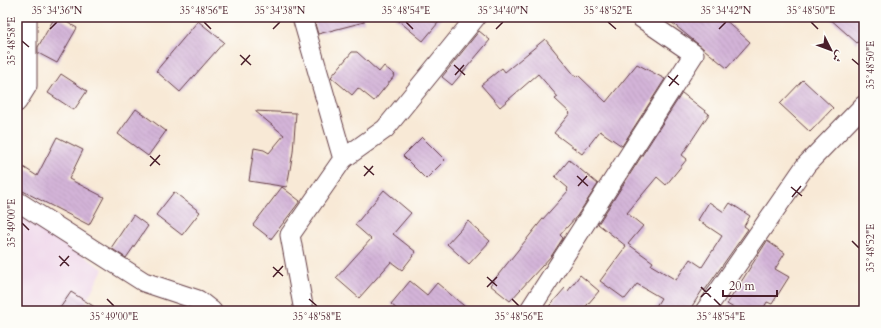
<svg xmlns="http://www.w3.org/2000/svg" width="881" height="328" font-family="Cardo,Amiri,serif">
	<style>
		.built { fill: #edd1e9 }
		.building { fill: url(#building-back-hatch) }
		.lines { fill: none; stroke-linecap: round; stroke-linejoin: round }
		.minor-casing { stroke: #643d45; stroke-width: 21 }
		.minor { stroke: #fff; stroke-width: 19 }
		.ticks { fill: none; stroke: #4a1f2b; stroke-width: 1.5 }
		.neatline { fill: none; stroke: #4a1f2b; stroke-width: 1.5 }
		.ticks-label { font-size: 10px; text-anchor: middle; fill: #4a1f2b }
	</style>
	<defs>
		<pattern id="building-back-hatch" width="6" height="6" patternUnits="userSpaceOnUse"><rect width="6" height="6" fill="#d3b4d8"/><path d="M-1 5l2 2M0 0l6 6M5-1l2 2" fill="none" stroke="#b79aba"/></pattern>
	</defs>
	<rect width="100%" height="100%" fill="#fdfcf7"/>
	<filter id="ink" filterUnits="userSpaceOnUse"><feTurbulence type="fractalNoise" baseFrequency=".025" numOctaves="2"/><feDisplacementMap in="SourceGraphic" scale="8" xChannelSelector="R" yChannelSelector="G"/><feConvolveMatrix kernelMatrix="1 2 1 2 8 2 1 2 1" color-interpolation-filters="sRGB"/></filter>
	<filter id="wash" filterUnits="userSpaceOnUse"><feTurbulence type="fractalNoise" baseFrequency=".012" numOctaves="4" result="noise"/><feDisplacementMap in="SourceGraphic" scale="16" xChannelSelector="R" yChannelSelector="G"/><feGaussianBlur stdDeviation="0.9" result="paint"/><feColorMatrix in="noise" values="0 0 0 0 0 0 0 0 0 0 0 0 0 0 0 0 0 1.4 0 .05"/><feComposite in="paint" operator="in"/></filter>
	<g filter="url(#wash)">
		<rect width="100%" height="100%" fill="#f8e9d6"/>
		<!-- built -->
		<polygon class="built" points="17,210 103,269 81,311 17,311"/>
		<g id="blocks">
			<!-- building -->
			<g class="building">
				<polygon points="55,17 58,17 77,28 57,63 38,53 38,47"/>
				<polygon points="313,17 363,17 364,22 318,34"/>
				<polygon points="394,17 443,17 423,41"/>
				<polygon points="665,17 722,17 750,42 727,68"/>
				<polygon points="828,17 864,17 864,34 857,43"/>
				<polygon points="198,21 224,42 180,92 156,71"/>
				<polygon points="479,31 490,40 452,85 442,77"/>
				<polygon points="545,39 576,77 578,75 606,102 637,64 665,79 622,146 600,131 582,154 554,133 570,113 555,99 558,97 538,74 500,107 481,85 502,68 505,72"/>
				<polygon points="352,52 357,52 379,72 384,66 395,75 374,101 358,88 352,95 331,77"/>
				<polygon points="61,74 87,91 74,110 48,93"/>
				<polygon points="803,80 833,108 810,132 780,104"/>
				<polygon points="682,93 709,114 682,155 687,159 666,185 657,177 627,213 643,226 628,244 653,262 651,265 676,280 690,259 702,267 722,236 698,220 709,202 724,212 730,203 750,216 744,226 748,229 705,290 703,289 689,311 653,311 661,298 637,284 625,299 600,281 626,246 598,224"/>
				<polygon points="136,109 166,131 148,156 118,134"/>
				<polygon points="255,111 296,113 293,152 287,187 249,181 254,148 264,150 269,153 284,135"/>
				<polygon points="57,137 83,150 69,179 104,197 89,225 17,188 17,163 37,176"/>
				<polygon points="422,137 445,160 426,179 403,156"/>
				<polygon points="569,160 598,184 577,216 560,235 563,238 552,255 510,301 490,285 542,220 568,191 567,190 568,188 555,177"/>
				<polygon points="282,187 300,201 271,239 253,225"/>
				<polygon points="384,190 411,213 393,234 416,252 402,270 391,262 359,298 336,278 371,239 355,225"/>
				<polygon points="174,192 200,212 182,235 156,215"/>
				<polygon points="133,215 148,226 126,258 111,248"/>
				<polygon points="468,221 490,241 469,264 447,244"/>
				<polygon points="767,241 785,253 775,269 789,277 772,304 767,302 762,311 739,311 727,304"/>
				<polygon points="580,275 599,291 582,311 545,311 565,288 568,291"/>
				<polygon points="410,281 427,295 437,283 470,311 399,311 391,304"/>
				<polygon points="71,292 101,311 58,311"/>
			</g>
		</g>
	</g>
	<g filter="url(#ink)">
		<use href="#blocks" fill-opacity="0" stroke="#643d45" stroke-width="1"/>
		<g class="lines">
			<!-- minor casing -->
			<g class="minor-casing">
				<g id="minor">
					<polyline points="302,17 343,159 290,235 304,311"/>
					<polyline points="17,102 27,86 27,17"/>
					<polyline points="343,159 385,129 476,17"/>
					<polyline points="17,201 144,282 198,300 212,311"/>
					<polyline points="529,311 694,54 640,17"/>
					<polyline points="705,311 806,165 864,105"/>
				</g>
			</g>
			<!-- minor -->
			<use href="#minor" class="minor"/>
		</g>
	</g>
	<!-- ticks -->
	<path class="ticks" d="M204,22L211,29M406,22L413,29M608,22L616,29M811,22L818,29M50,29L57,22M273,29L280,22M496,29L503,22M719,29L726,22M22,41L29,47M240,55L251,65M852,59L859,65M241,65L250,55M454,65L465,75M455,75L464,65M668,76L679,85M669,86L678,75M150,156L160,165M150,166L160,155M364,166L374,175M364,176L373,166M577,176L588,186M578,186L587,176M791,187L802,196M792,197L801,186M22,223L29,230M852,241L859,248M59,256L69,266M60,266L69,256M273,267L283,276M273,277L283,266M487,277L497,286M487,287L497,277M701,287L711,297M701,297L711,287M107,299L114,306M309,299L317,306M512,299L519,306M714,299L721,306"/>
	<!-- margin -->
	<rect width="881" height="328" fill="none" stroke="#fdfcf7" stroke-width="44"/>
	<!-- north arrow -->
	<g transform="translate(831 50) rotate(132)" stroke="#fdfcf7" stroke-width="3" paint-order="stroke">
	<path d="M0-3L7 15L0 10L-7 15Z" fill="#4a1f2b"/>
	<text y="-6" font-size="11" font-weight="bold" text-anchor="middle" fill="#4a1f2b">ش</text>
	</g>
	<!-- scale -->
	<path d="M723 290v6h54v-6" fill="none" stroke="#4a1f2b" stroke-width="2"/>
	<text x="729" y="290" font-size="12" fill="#4a1f2b" stroke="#fdfcf7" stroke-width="3" paint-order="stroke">20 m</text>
	<rect x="22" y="22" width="837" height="284" class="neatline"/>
	<g class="ticks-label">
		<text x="57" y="14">35°34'36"N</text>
		<text x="204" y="14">35°48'56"E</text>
		<text x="280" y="14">35°34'38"N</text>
		<text x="406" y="14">35°48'54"E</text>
		<text x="503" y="14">35°34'40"N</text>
		<text x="608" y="14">35°48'52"E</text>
		<text x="726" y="14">35°34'42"N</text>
		<text x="811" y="14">35°48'50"E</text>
		<text transform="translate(11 41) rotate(-90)" y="4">35°48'58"E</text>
		<text transform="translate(870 65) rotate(-90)" y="4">35°48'50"E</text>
		<text transform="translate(11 223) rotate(-90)" y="4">35°49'00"E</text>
		<text transform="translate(870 248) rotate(-90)" y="4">35°48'52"E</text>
		<text x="114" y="320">35°49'00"E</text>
		<text x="317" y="320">35°48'58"E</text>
		<text x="519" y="320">35°48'56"E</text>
		<text x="721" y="320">35°48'54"E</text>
	</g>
</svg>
